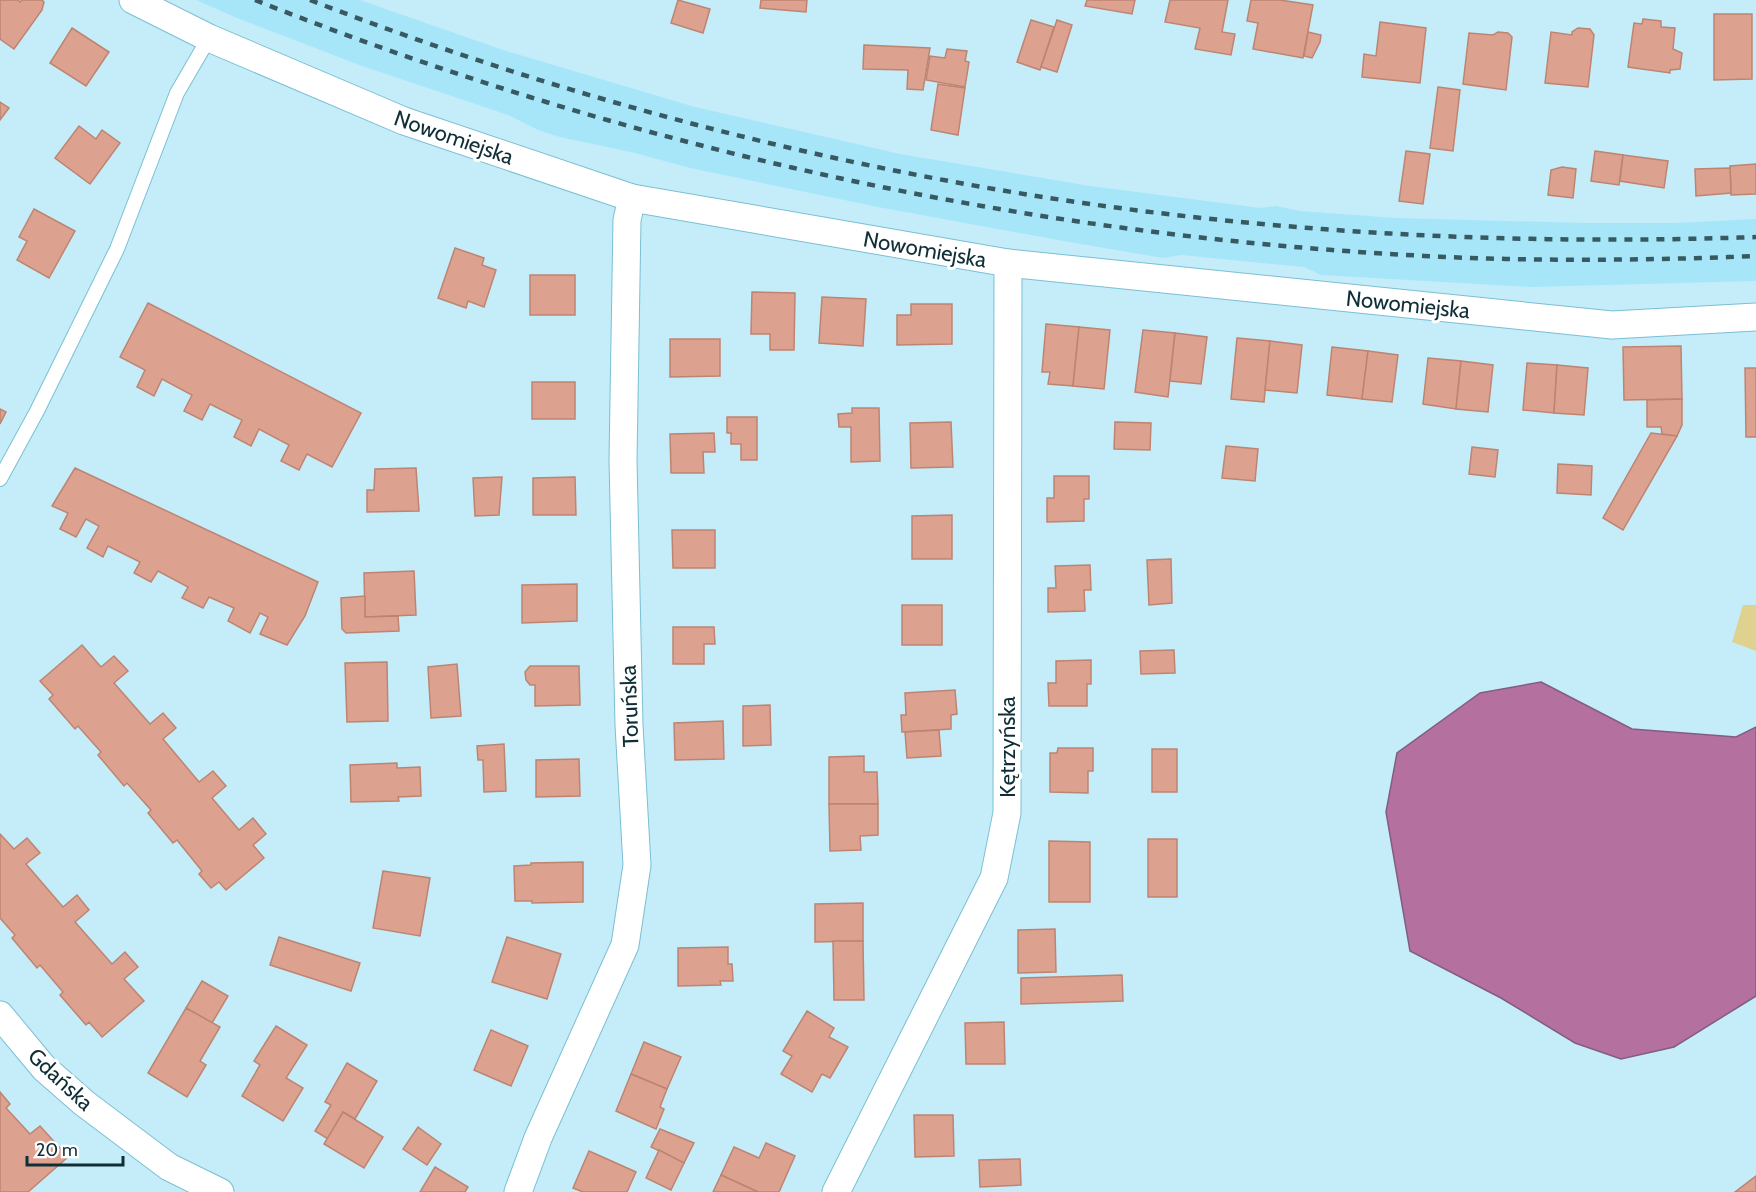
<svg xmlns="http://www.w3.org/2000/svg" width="1756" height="1192" font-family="Cabin,sans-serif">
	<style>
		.built { fill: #a7e6f9 }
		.green { fill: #dfd290 }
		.water { fill: #b471a0; stroke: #835d80; stroke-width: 1.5 }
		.building { fill: #dda28f; stroke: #bd8472; stroke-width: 1.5 }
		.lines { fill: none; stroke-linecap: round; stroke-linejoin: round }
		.lane-casing { stroke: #7abfd3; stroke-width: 16 }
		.street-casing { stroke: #7abfd3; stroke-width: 29 }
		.lane { stroke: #fff; stroke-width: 14 }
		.street { stroke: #fff; stroke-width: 27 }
		.rail { stroke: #385962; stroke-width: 4.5; stroke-dasharray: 8 8; stroke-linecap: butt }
		.labels { text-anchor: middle; stroke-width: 6; stroke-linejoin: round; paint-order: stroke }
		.street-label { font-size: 22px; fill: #102e36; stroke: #fff }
	</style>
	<rect width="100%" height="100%" fill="#c4edf9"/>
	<!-- built -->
	<polygon class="built" points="196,0 360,0 503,50 695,107 900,154 1090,186 1261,208 1276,206 1300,211 1396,218 1587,223 1674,223 1756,219 1756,281 1531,287 1321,275 1304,267 1181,255 1163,258 1069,242 878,207 690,168 635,153 560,137 538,130 508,115 362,66 237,18"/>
	<!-- green -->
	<polygon class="green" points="1743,605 1756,605 1756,651 1732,642"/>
	<!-- water -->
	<polygon class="water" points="1541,682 1632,729 1736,737 1756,727 1756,996 1674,1047 1621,1059 1575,1043 1501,998 1410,951 1386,812 1397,753 1480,693"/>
	<!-- building -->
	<g class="building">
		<polygon points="0,0 18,0 20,2 22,0 42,0 44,2 42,10 14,49 0,39"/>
		<polygon points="678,0 710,9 703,33 671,23"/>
		<polygon points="761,0 807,0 806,12 760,8"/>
		<polygon points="1087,0 1135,0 1132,14 1085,6"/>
		<polygon points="1170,0 1228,0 1222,32 1235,34 1231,55 1195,49 1200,28 1165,22"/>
		<polygon points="1251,0 1280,0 1313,5 1303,58 1253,49 1258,23 1247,21"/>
		<polygon points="1714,14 1752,14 1752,79 1714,80"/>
		<polygon points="1643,19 1661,21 1661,27 1675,28 1673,49 1682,53 1680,69 1670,70 1670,73 1628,67 1634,23 1642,24"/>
		<polygon points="1031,20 1054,27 1040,70 1017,62"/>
		<polygon points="1057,20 1072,25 1057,72 1041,67"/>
		<polygon points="1380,22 1426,28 1420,83 1362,77 1364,54 1376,56"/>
		<polygon points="72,28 109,52 86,86 50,63"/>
		<polygon points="1578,28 1590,29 1594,35 1588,87 1545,83 1551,32 1572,35 1572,32"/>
		<polygon points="1308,32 1321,35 1320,42 1312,58 1304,56"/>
		<polygon points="1498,32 1508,33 1512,37 1506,90 1463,84 1469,33 1493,35"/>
		<polygon points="864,45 930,48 923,90 907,89 908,70 863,69"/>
		<polygon points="947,49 967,51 965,61 969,62 965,87 926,80 930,56 945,58"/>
		<polygon points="938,84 965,88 958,135 931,130"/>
		<polygon points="1438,87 1460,90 1453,151 1430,148"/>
		<polygon points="0,102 9,108 0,120"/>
		<polygon points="79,126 96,139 102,130 120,143 90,184 55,158"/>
		<polygon points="1406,151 1430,154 1423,204 1399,201"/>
		<polygon points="1595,151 1623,155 1619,185 1591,181"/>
		<polygon points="1623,155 1668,161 1664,188 1620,181"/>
		<polygon points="1756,164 1756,194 1731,195 1730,166"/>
		<polygon points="1562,167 1576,169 1573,198 1548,195 1551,170"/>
		<polygon points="1730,168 1731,193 1696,196 1695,169"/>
		<polygon points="34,209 75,231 49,278 17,260 27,241 19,237"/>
		<polygon points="455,248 484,258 482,265 496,270 484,307 468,301 466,308 438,298"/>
		<rect x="530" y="275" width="45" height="40"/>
		<polygon points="752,292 795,293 794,350 770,350 770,334 751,334"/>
		<polygon points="822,297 866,299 863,346 819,343"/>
		<polygon points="148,303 361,413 332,467 307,454 299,470 281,461 289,445 259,429 251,446 234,437 242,420 210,404 202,420 184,411 192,395 162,379 154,396 137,387 145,370 120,357"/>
		<polygon points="911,304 952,304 952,344 897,345 897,315 911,315"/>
		<polygon points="1046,324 1079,327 1073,386 1048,384 1050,372 1042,372"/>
		<polygon points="1079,327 1110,330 1104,389 1073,386"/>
		<polygon points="1143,330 1175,333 1168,397 1135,392"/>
		<polygon points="1175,333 1207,337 1201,384 1170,381"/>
		<polygon points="1237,338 1270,341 1264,402 1231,399"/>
		<polygon points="670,339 720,339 720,376 670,377"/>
		<polygon points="1270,341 1302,345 1297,393 1265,390"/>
		<polygon points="1681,346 1682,399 1624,400 1623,347"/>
		<polygon points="1332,347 1368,351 1362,399 1327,395"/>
		<polygon points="1368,351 1398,355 1392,402 1362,399"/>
		<polygon points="1428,358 1461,361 1456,409 1423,404"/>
		<polygon points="1461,361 1493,365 1488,412 1456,409"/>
		<polygon points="1527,363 1557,365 1554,413 1523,410"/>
		<polygon points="1557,365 1588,368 1584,415 1554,413"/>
		<polygon points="1745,368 1756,368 1756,437 1746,437"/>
		<rect x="532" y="382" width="43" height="37"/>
		<polygon points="1682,399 1682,425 1677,436 1662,434 1661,427 1647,427 1647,400"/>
		<polygon points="852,408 879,408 880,461 851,462 851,427 839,427 838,414 852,413"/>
		<polygon points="0,409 6,412 0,424"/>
		<polygon points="727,417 757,417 757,460 741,460 741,444 731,444 731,433 727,433"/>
		<polygon points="951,422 953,467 911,468 910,423"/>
		<polygon points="1115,422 1151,423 1150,450 1114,449"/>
		<polygon points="714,433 715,452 703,452 704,473 671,473 670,434"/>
		<polygon points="1651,433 1677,436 1623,530 1603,518"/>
		<polygon points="1226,446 1258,449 1255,481 1222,478"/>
		<polygon points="1472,447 1498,450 1495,477 1469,474"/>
		<polygon points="1558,464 1592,466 1591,495 1557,493"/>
		<polygon points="75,468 318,582 305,616 287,645 260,634 268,617 260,613 250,633 228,621 234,608 209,597 203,608 182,598 188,587 158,571 151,582 134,573 140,562 108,546 103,557 87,548 99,526 86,519 76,537 60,529 68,513 52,506"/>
		<polygon points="416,468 419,511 367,512 367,490 374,490 375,469"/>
		<polygon points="1054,476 1089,476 1089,499 1084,499 1084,521 1047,522 1047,498 1054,498"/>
		<polygon points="502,477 499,515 475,516 473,478"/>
		<polygon points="575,477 576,515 533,515 533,478"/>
		<polygon points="952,515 952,559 912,559 912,516"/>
		<polygon points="672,530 715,530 715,568 673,568"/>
		<polygon points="1171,559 1172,603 1149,605 1147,560"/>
		<polygon points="1090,565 1091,590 1084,590 1085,611 1048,612 1048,588 1056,588 1055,566"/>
		<polygon points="414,571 416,615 365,617 364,573"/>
		<polygon points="577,584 577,621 522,623 522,585"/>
		<polygon points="365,596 365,617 398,616 399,631 346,633 342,629 341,598"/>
		<rect x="902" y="605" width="40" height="40"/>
		<polygon points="673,627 714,627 715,644 704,644 704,664 673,664"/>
		<polygon points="82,645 101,667 114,656 128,671 114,683 150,724 163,713 176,728 163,739 199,782 213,771 226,786 212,798 239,830 253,818 266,834 253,845 264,858 226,890 219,882 211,888 199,874 202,871 177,840 173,843 148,813 151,810 127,783 124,786 98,755 101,752 78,726 75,729 49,699 53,695 40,681"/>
		<polygon points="1174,650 1175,673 1141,674 1140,651"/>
		<polygon points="1091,660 1091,684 1087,684 1087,706 1049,706 1048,683 1056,683 1056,661"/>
		<polygon points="387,662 388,721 347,722 345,663"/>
		<polygon points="457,664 461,716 431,718 428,667"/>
		<polygon points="530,666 579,666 580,705 535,706 535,685 530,685 526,680 525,672"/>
		<polygon points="955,690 957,714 951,715 951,729 902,732 901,715 906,715 905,693"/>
		<polygon points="770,705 771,745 743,746 743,706"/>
		<polygon points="723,721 724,759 675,760 674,723"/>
		<polygon points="939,730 941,756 907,758 905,732"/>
		<polygon points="504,744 506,791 484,792 483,760 478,760 477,746"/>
		<polygon points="1058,748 1093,748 1093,771 1088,771 1088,793 1050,792 1050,753 1057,753"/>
		<rect x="1152" y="749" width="25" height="43"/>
		<polygon points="864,756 864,772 877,772 878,804 829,804 829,757"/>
		<polygon points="579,759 580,796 536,797 536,760"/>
		<polygon points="397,763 397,768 420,767 421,796 398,797 399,801 351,802 350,765"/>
		<polygon points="829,804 878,804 878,835 860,836 861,850 830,851"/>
		<polygon points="0,834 14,849 27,838 40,853 26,864 63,907 77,895 89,910 75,922 112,964 125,952 138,967 124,979 144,1001 102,1037 89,1022 86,1025 60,995 63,992 40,965 37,968 12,938 15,935 0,918"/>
		<rect x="1148" y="839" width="29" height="58"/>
		<polygon points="1049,841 1090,842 1090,902 1049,902"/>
		<polygon points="583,862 583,902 532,903 532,901 515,901 514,866 531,865 531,863"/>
		<polygon points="383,871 430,878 420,936 373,928"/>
		<polygon points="863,903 863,941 815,942 815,904"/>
		<polygon points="1055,929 1056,972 1018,973 1018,930"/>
		<polygon points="279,937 360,963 351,991 270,965"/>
		<polygon points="507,937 561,954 547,999 492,982"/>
		<polygon points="833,941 863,941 864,1000 834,1000"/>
		<polygon points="728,947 728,964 732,964 733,981 720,981 721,985 678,986 678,948"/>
		<polygon points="1122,975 1123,1001 1021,1004 1021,978"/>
		<polygon points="202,981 228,996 212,1023 186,1008"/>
		<polygon points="186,1008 220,1027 200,1061 206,1065 187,1097 148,1073"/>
		<polygon points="807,1011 834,1028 829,1037 848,1047 830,1078 822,1074 812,1092 781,1074 792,1056 783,1051"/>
		<polygon points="1004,1022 1005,1064 966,1064 965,1023"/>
		<polygon points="276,1026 307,1045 286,1078 303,1088 283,1121 242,1096 260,1065 254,1061"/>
		<polygon points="491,1030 528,1046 511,1086 474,1070"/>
		<polygon points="644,1042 681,1057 667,1089 631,1074"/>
		<polygon points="347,1063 377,1081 355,1119 343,1112 328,1139 315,1131 331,1105 325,1102"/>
		<polygon points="631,1074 667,1089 660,1107 664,1109 656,1129 616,1111"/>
		<polygon points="0,1092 10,1104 6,1108 30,1134 40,1126 68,1157 28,1192 0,1192"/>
		<polygon points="343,1112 383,1137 364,1168 324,1144"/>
		<polygon points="914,1115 953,1115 954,1156 915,1157"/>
		<polygon points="418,1127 441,1144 427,1165 403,1149"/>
		<polygon points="660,1129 694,1143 684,1163 651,1147"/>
		<polygon points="766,1143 795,1156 779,1192 758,1192 721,1175 734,1147 759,1158"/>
		<polygon points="659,1150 684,1163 671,1190 646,1178"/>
		<polygon points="589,1151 636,1172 627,1192 583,1192 573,1188"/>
		<polygon points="1020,1159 1021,1185 980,1187 979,1160"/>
		<polygon points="435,1167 468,1187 465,1192 420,1192"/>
		<polygon points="721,1175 758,1192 713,1192"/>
		<polygon points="1756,1176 1756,1192 1735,1192"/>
	</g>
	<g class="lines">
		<!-- lane casing -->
		<g class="lane-casing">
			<polyline id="lane" points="0,479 37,411 117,249 177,93 209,38"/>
		</g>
		<!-- street casing -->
		<g class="street-casing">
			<g id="street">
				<polyline points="133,0 209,38 404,121 632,198 1008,263 1612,325 1756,317"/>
				<polyline points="0,1015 44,1068 84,1103 169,1167 220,1192"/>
				<polyline points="518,1192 538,1138 625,945 637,865 629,725 623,460 627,220 632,198"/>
				<polyline points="836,1192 994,878 1007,813 1008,263"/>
			</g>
		</g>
		<!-- lane -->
		<use href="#lane" class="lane"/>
		<!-- street -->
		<use href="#street" class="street"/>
		<!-- rail -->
		<g class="rail">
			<path d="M255,0C642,154 1054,242 1471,258C1566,261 1661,260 1756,256"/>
			<path d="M310,0C558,96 819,165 1083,203C1306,235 1531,245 1756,237"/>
		</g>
	</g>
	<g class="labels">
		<!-- street labels -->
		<g class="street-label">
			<text transform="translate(454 137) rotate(19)" y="8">Nowomiejska</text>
			<text transform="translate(925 249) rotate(10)" y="8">Nowomiejska</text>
			<text transform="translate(1408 304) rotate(6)" y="8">Nowomiejska</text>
			<text transform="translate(629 706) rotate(-92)" y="8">Toruńska</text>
			<text transform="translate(1007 747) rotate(-90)" y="8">Kętrzyńska</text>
			<text transform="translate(61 1079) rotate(43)" y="8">Gdańska</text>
		</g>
	</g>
	<!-- scale -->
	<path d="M27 1156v9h96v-9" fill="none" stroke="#102e36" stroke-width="3"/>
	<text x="36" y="1156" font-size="18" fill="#102e36" stroke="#ffffff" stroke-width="4.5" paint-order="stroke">20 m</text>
</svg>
